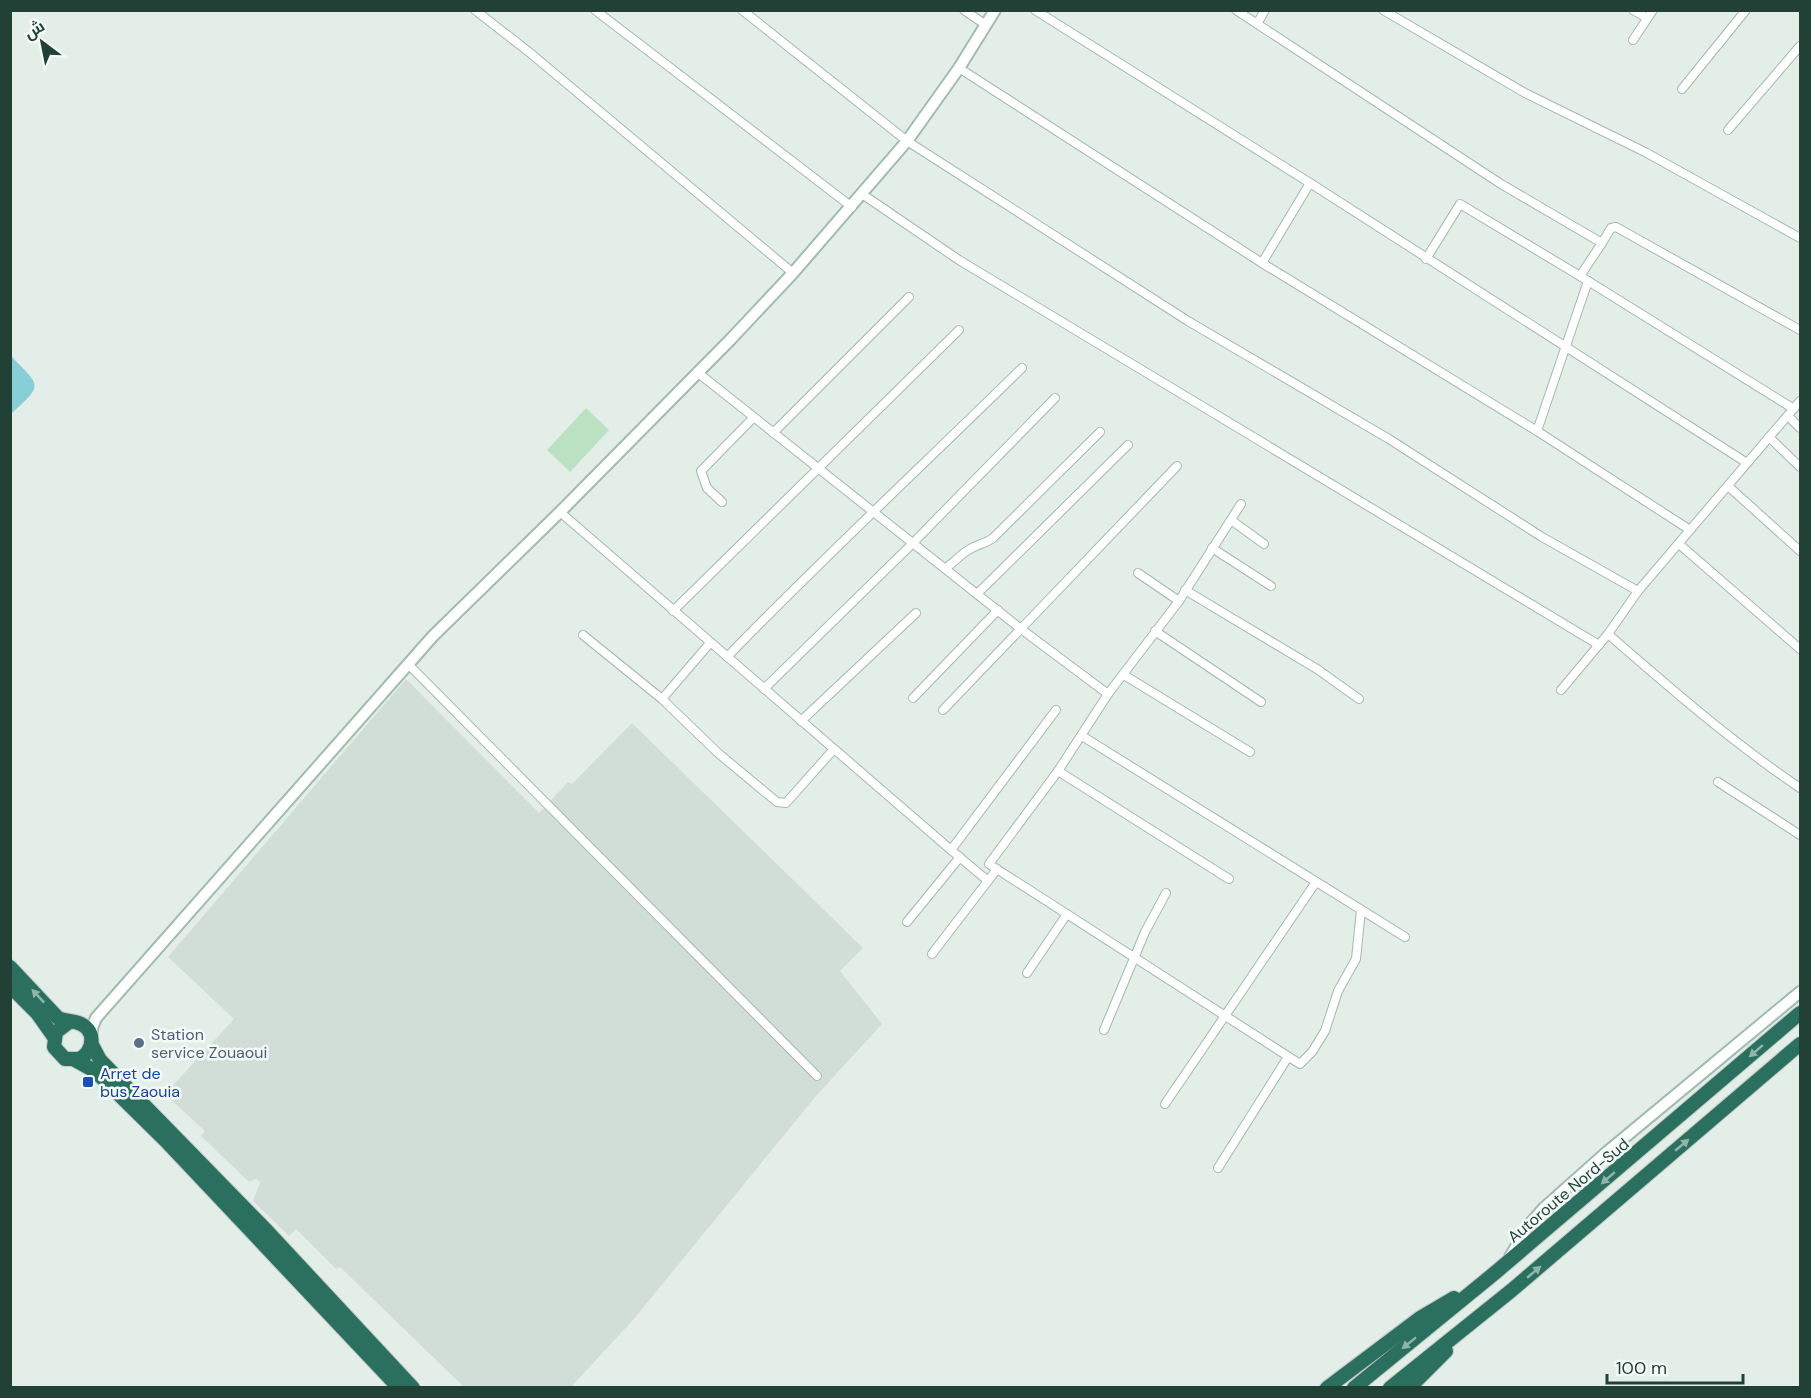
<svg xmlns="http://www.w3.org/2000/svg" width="1811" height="1398" font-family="'DM Sans',Cairo,sans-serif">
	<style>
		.built { fill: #d1ded8 }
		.green { fill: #bbe1c3 }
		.water { fill: #88ced7 }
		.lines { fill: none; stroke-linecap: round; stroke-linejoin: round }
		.street-casing { stroke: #a5b7b0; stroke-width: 10 }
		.secondary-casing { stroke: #a1bbb0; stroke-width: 14 }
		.highway-casing { stroke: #c1cac7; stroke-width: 16 }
		.street { stroke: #fff; stroke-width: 8 }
		.secondary { stroke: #fff; stroke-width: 10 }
		.highway { stroke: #2b705f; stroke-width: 14 }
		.oneway { fill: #90b5ab }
		.service-dot { fill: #5c6f8a; stroke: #f4faf7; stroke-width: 2 }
		.transit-dot { fill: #1a4fb4; stroke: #f4faf7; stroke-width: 2 }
		.labels { text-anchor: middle; stroke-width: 5; stroke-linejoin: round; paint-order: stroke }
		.service-label { font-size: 16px; fill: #4e5e75; stroke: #f4faf7; text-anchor: start }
		.transit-label { font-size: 16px; fill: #164399; stroke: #f4faf7; text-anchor: start }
		.street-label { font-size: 16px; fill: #214137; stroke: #f4faf7 }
	</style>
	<rect width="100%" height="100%" fill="#e3eee9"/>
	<!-- built -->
	<polygon class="built" points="406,679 539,813 568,782 572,784 632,723 863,948 840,971 882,1024 816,1096 633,1320 571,1387 464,1387 340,1267 336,1269 296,1229 289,1236 253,1201 260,1182 256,1179 249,1182 201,1136 205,1131 165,1094 234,1019 168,957"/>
	<!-- green -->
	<polygon class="green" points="586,408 609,430 570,472 547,450"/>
	<!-- water -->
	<path class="water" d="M11,356C41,387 44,384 11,414Z"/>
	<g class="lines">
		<!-- street casing -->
		<g class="street-casing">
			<g id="street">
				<polyline points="475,10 529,52 793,273"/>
				<polyline points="595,10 852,207"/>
				<polyline points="742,10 907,141 1188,321 1389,439 1542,537 1638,591"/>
				<polyline points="964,10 986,25"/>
				<polyline points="1035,10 1310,183 1747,463"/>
				<polyline points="1236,10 1501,184 1602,243 1611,228 1616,227 1800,330"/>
				<polyline points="1383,10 1525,93 1645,152 1800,238"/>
				<polyline points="1633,10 1647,18"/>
				<polyline points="1257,24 1265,10"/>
				<polyline points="1633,40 1653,10"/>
				<polyline points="959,68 1262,263 1537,431 1690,530"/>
				<polyline points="1682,89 1746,10"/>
				<polyline points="1728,130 1800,46"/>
				<polyline points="862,194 959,260 1599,645"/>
				<polyline points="1426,259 1460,204 1580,276 1794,409"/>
				<polyline points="1262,263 1310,183"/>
				<polyline points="1580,276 1602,243"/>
				<polyline points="697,372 1021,629 1108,694"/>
				<polyline points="1788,416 1800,428"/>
				<polyline points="1537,431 1588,281"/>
				<polyline points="773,433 909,297"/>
				<polyline points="1769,437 1800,467"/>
				<polyline points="1728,486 1800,551"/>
				<polyline points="722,502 707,488 701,471 753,418"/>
				<polyline points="1241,504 1179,601 1108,694 1058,771 989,864 1300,1064 1312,1052 1325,1031 1338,991 1356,959 1361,910"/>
				<polyline points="560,512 951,850"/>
				<polyline points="1231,520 1264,544"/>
				<polyline points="1679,544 1800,649"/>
				<polyline points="1212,548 1271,586"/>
				<path d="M946,568C954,562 961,554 970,549C978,544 985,544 993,538L1100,432"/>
				<polyline points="1138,573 1179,601"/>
				<polyline points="1185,590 1317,669 1359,699"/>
				<polyline points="978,593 1128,445"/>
				<polyline points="673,611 959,330"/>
				<polyline points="1155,631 1261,702"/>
				<path d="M1608,634C1670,688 1732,742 1800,788"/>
				<polyline points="583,635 662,699 718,753 777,802 786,803 834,749"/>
				<path d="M727,657C823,558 924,464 1022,368"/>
				<polyline points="408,664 817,1076"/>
				<polyline points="1124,675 1250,752"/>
				<polyline points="764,689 913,543 1055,398"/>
				<polyline points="1561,690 1608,634 1638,591 1800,401"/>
				<polyline points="913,698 998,610"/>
				<polyline points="662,699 710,643"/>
				<polyline points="943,710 1177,466"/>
				<polyline points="801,721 916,613"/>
				<polyline points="1082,736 1405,937"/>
				<polyline points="1058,771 1229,879"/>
				<polyline points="1718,782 1800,835"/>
				<polyline points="988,881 951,850 1056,710"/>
				<polyline points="907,922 960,857"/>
				<polyline points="932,954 997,869"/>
				<polyline points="1027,973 1067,914"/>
				<polyline points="1104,1030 1145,932 1166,893"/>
				<polyline points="1165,1104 1316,882"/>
				<polyline points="1218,1168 1288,1057"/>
			</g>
		</g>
		<!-- secondary casing -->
		<g class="secondary-casing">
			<g id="secondary">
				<polyline points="91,1038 92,1028 96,1018 433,636 560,512 731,339 793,273 907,141 959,68 995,10"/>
				<polyline points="1510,1257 1528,1226 1544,1208 1607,1152 1800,992"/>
			</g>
		</g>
		<!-- highway casing -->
		<g class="highway-casing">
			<g id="highway">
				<path d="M10,967L58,1018C66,1022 73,1020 81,1024C97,1032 93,1051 80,1059H65L54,1047L56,1032L68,1023"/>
				<polyline points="10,986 37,1013 54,1037"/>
				<polyline points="91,1043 100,1060 267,1231 413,1388"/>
				<polyline points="75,1060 95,1071 166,1141 399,1388"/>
				<polyline points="1327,1388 1420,1318 1454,1298"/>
				<polyline points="1354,1388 1496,1272 1800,1013"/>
				<polyline points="1390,1388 1512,1290 1800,1044"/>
				<polyline points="1409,1388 1446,1351"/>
			</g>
		</g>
		<!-- street -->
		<use href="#street" class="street"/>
		<!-- secondary -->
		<use href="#secondary" class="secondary"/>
		<!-- highway -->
		<use href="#highway" class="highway"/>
	</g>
	<!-- one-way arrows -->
	<defs><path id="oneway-solid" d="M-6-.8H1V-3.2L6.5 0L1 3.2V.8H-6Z" transform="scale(1.5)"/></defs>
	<g class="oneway">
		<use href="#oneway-solid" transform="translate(38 996) rotate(-133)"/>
		<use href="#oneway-solid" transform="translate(1756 1051) rotate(139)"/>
		<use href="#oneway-solid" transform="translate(1682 1145) rotate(-40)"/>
		<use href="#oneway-solid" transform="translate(1608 1178) rotate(139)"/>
		<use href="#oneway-solid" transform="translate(1534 1272) rotate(-40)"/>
		<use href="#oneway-solid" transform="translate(1409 1343) rotate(141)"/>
	</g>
	<!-- markers -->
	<circle class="service-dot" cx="139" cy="1043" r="6"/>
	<rect class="transit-dot" x="82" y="1076" width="12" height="12" rx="3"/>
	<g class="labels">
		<!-- service labels -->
		<g class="service-label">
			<text x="151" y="1040">Station<tspan x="151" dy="18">service Zouaoui</tspan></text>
		</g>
		<!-- transit labels -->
		<g class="transit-label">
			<text x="100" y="1079">Arret de<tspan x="100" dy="18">bus Zaouia</tspan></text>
		</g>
		<!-- street labels -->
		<g class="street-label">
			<text transform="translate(1568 1190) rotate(-40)" y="6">Autoroute Nord-Sud</text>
		</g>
	</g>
	<!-- border -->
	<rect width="1811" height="1398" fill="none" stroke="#214137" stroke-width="24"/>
	<!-- north arrow -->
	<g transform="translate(42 42) rotate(328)" stroke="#f4faf7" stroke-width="4.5" paint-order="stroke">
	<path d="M0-4.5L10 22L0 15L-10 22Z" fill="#214137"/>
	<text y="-9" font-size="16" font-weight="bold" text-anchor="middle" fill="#214137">ش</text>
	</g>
	<!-- scale -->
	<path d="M1607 1374v9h136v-9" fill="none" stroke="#214137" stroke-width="3"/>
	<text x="1616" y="1374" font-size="18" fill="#214137" stroke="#f4faf7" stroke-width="4.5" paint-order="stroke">100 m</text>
</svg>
